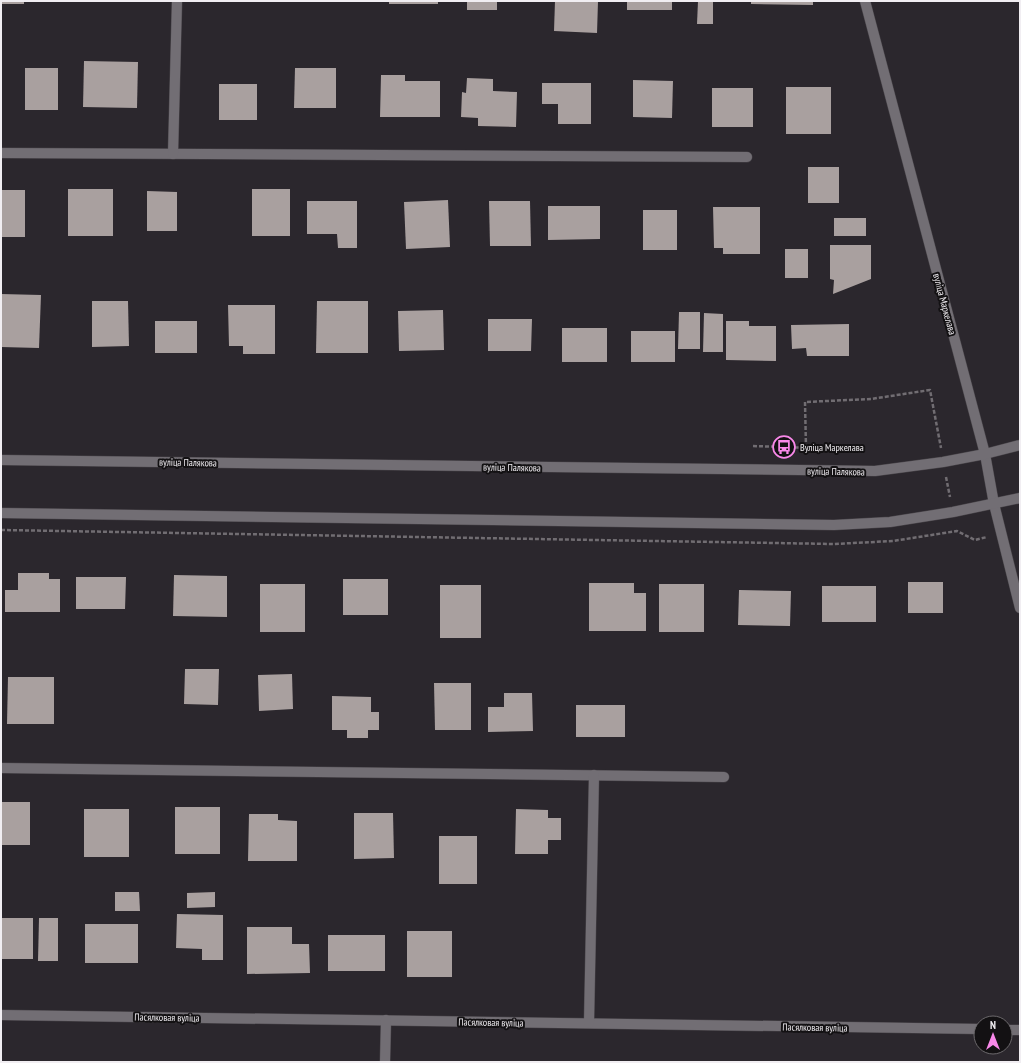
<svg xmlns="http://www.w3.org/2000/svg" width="1021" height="1063" font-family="'PT Sans Narrow',sans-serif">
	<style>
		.building { fill: #a9a09f }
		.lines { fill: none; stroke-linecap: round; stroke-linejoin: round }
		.minor-casing { stroke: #49454a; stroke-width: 11 }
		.path { stroke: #716d72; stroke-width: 2.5; stroke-dasharray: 4 2; stroke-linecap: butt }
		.minor { stroke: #726e74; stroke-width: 10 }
		.labels { text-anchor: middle; stroke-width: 4; stroke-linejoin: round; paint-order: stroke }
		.street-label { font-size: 10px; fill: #f1eef2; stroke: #131113 }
		.poi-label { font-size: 10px; fill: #f1eef2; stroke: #131113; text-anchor: start }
	</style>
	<rect width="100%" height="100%" fill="#2b272d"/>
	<!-- building -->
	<g class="building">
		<rect x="1" y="1" width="23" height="3"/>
		<rect x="389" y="1" width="49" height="3"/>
		<rect x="467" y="1" width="30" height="9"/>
		<polygon points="555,1 598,1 597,33 554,31"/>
		<rect x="627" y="1" width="45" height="9"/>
		<polygon points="698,1 713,1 713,24 697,24"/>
		<polygon points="751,1 813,1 813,5 751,4"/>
		<polygon points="84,61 138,62 137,108 83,107"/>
		<rect x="25" y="68" width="33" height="42"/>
		<polygon points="295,68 336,68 336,108 294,108"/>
		<polygon points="381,75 405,75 405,81 440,81 440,117 380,117"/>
		<polygon points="467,78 493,79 493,91 517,92 516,127 478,126 478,118 461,117 462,92 466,93"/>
		<polygon points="633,80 673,81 672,118 633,117"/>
		<polygon points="542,83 591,83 591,124 558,124 558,104 542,104"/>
		<rect x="219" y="84" width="38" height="36"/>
		<rect x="786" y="87" width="45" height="47"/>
		<rect x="712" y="88" width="41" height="39"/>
		<rect x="808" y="167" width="31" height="36"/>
		<rect x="68" y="189" width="45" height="47"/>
		<rect x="252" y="189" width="38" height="47"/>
		<rect x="1" y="190" width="24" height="47"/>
		<polygon points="147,191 177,192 177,231 147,231"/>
		<polygon points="448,200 450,247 406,249 404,202"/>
		<polygon points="307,201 357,201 357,248 338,248 337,234 307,234"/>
		<polygon points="489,201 530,201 531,246 490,246"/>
		<polygon points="548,206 600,206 600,239 548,240"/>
		<polygon points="713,207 760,207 760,254 723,254 723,248 714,248"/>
		<rect x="643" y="210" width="34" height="40"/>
		<rect x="834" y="218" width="32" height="18"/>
		<polygon points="830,245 871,245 871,279 833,294 834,280 830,279"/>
		<rect x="785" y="249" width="23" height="29"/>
		<polygon points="1,294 41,295 39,348 1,347"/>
		<polygon points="92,301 128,301 129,346 92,347"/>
		<polygon points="317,301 368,301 368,353 316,353"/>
		<polygon points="228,305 275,305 275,354 243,354 243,346 229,346"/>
		<polygon points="443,310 444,350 399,351 398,311"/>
		<polygon points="679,312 700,312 700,349 678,349"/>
		<polygon points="704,313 723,314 723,352 703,352"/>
		<polygon points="488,319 532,319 531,351 488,351"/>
		<rect x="155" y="321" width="42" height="32"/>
		<polygon points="726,321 749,321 749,326 776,326 776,361 726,360"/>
		<polygon points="849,324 849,356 807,356 806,348 792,349 791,325"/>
		<rect x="562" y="328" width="45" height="34"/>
		<rect x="631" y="331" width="44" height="31"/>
		<polygon points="18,573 49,573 49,579 60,579 60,612 5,612 5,590 18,590"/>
		<polygon points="174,575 227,576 227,617 173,616"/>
		<polygon points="76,577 126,577 125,609 76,609"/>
		<rect x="343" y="579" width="45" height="36"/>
		<rect x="908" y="582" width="35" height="31"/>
		<polygon points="589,583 634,583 634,593 646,593 646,631 589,631"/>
		<rect x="260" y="584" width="45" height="48"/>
		<rect x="659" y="584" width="45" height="48"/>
		<rect x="440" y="585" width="41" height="53"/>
		<rect x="822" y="586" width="54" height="36"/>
		<polygon points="739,590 791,591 790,626 738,625"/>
		<polygon points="185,669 219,669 218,705 184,704"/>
		<polygon points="292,674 293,709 259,711 258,675"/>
		<polygon points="8,677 54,677 54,724 7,724"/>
		<polygon points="434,683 471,683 471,730 435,730"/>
		<polygon points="504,693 532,693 533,731 488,732 488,707 504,707"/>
		<polygon points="332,696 371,697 371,712 379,712 379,730 368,730 368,738 347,738 347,730 332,730"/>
		<rect x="576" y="705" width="49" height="32"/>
		<rect x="1" y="802" width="29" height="43"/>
		<rect x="175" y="807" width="45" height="47"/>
		<rect x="84" y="809" width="45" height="48"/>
		<polygon points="516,809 548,810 548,818 561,818 561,840 548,840 548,854 515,854"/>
		<polygon points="354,813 393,813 394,858 354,859"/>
		<polygon points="249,814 278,814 278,820 297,821 297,861 248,861"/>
		<rect x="439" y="836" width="38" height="48"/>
		<polygon points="115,892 139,892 140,911 115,911"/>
		<polygon points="215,892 215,907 187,908 187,893"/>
		<polygon points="177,914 223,915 223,960 202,960 202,949 176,948"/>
		<rect x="1" y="918" width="32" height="41"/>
		<polygon points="39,918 58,918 58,961 38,961"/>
		<rect x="85" y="924" width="53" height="39"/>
		<polygon points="247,927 292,927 292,944 309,944 310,973 247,974"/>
		<rect x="407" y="931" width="45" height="46"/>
		<rect x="328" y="935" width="57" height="36"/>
	</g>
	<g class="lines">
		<!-- minor casing -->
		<g class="minor-casing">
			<g id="minor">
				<polyline points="865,1 985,454 994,504 1020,608"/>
				<polyline points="1,153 747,157"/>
				<polyline points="173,154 177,1"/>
				<polyline points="1,460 875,471 943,462 985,454 1020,445"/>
				<polyline points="1,513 834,525 890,522 953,512 1020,498"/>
				<polyline points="1,768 724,777"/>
				<polyline points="1,1015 981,1029"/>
				<polyline points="589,1023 594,775"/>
				<polyline points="1005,1030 1020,1030"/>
				<polyline points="385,1062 386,1020"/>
			</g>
		</g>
		<!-- path -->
		<g class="path">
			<polyline points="753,446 811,448"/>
			<polyline points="806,448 805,402 871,399 930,390 941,448"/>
			<polyline points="946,477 950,497"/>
			<polyline points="1,530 834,544 893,541 957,531 975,540 987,537"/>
		</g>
		<!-- minor -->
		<use href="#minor" class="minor"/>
	</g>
	<!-- icons -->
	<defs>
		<g id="bus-ring" transform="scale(1.15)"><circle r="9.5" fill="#131113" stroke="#f988e9" stroke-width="1.5"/><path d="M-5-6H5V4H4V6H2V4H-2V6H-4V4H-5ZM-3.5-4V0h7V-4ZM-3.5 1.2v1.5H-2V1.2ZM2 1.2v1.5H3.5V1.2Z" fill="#f988e9"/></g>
	</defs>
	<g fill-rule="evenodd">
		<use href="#bus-ring" x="784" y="447"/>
	</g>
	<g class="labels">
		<!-- street labels -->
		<g class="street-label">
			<text transform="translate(945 304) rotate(75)" y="4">вуліца Маркелава</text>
			<text transform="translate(188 462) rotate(1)" y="4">вуліца Палякова</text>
			<text transform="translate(512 467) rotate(1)" y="4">вуліца Палякова</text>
			<text transform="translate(836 471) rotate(1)" y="4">вуліца Палякова</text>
			<text transform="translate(167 1017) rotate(1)" y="4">Пасялковая вуліца</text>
			<text transform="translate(491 1022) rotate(1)" y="4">Пасялковая вуліца</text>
			<text transform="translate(815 1027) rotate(1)" y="4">Пасялковая вуліца</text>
		</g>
		<!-- poi labels -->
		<g class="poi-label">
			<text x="800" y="451">Вуліца Маркелава</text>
		</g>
	</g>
	<!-- border -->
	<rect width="1021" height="1063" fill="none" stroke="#f1eef2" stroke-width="4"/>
	<!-- north arrow -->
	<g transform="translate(993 1035)"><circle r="19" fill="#131113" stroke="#6c696c"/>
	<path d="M0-3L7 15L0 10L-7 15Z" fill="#f988e9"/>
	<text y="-6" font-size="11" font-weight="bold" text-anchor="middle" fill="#f1eef2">N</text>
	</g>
</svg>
